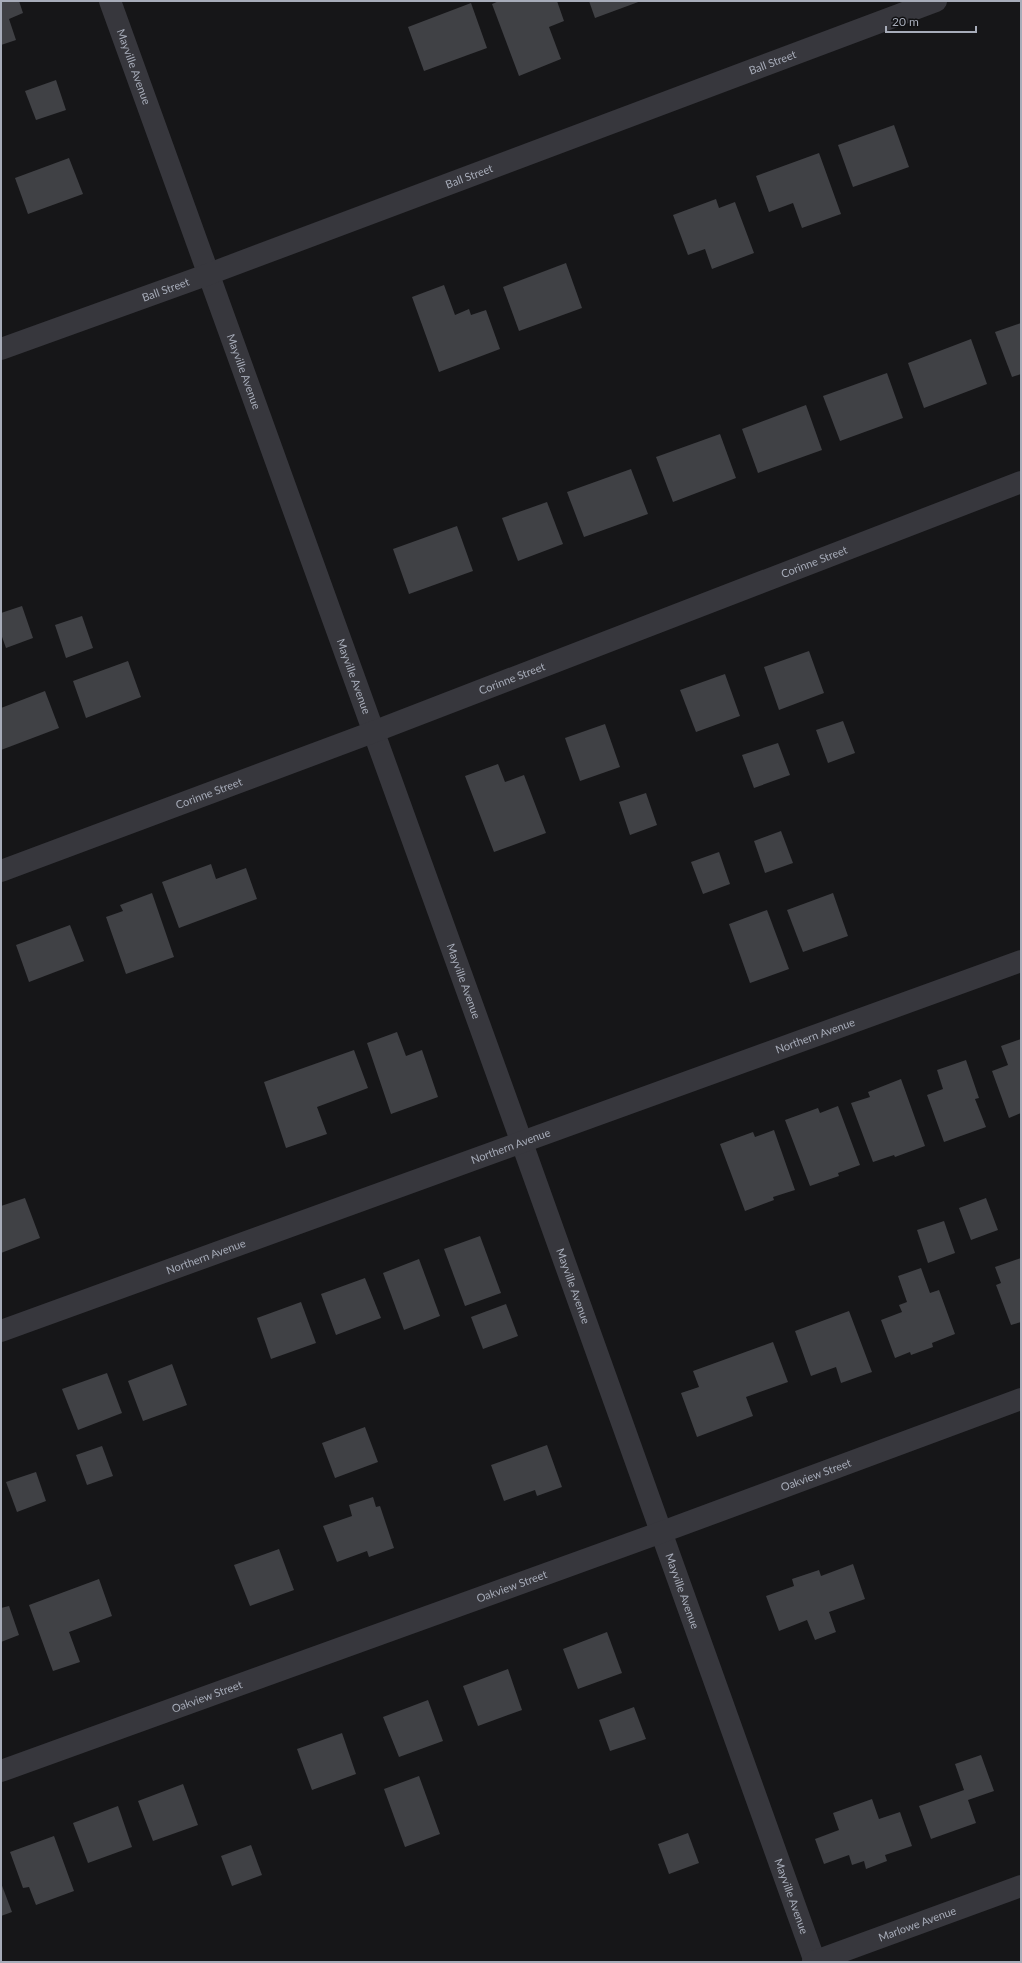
<svg xmlns="http://www.w3.org/2000/svg" width="1022" height="1963" font-family="Lato,sans-serif">
	<style>
		.building { fill: #404145 }
		.lines { fill: none; stroke-linecap: round; stroke-linejoin: round }
		.minor { stroke: #37373d; stroke-width: 22 }
		.labels { text-anchor: middle; stroke-width: 3.5; stroke-linejoin: round; paint-order: stroke }
		.street-label { font-size: 11px; fill: #a7acb9; stroke: #111113 }
	</style>
	<rect width="100%" height="100%" fill="#161618"/>
	<!-- building -->
	<g class="building">
		<polygon points="1,1 19,1 23,13 9,19 16,40 1,45"/>
		<polygon points="499,1 557,1 564,21 549,27 561,59 519,76 492,4"/>
		<polygon points="589,1 641,1 595,18"/>
		<polygon points="471,3 487,48 424,71 408,27"/>
		<polygon points="56,80 66,110 36,120 25,91"/>
		<polygon points="894,125 909,167 853,187 838,145"/>
		<polygon points="819,153 841,214 802,228 793,203 769,212 756,176"/>
		<polygon points="69,158 83,194 28,214 15,178"/>
		<polygon points="716,199 719,208 735,202 754,253 712,269 705,249 688,255 673,215"/>
		<polygon points="566,263 582,308 519,331 503,287"/>
		<polygon points="444,285 455,315 469,309 471,315 486,310 500,349 439,372 412,297"/>
		<polygon points="1021,323 1021,374 1012,377 995,332"/>
		<polygon points="971,339 987,384 924,408 908,363"/>
		<polygon points="887,373 903,418 840,441 823,396"/>
		<polygon points="806,405 822,450 758,473 742,429"/>
		<polygon points="720,434 736,478 673,502 656,457"/>
		<polygon points="631,469 648,514 584,537 567,492"/>
		<polygon points="547,502 563,544 518,561 502,518"/>
		<polygon points="457,526 473,571 409,594 393,549"/>
		<polygon points="22,606 33,638 6,648 1,634 1,613"/>
		<polygon points="82,616 93,648 66,658 55,625"/>
		<polygon points="809,651 824,693 779,710 764,667"/>
		<polygon points="128,661 141,697 86,718 73,681"/>
		<polygon points="725,674 740,716 696,732 680,690"/>
		<polygon points="45,691 59,728 1,750 1,708"/>
		<polygon points="843,721 855,753 828,763 816,730"/>
		<polygon points="605,724 620,767 580,781 565,738"/>
		<polygon points="778,743 790,775 754,788 742,755"/>
		<polygon points="498,764 505,782 524,775 546,833 494,852 465,776"/>
		<polygon points="646,793 657,825 630,835 619,802"/>
		<polygon points="781,831 793,863 765,873 754,841"/>
		<polygon points="719,852 730,884 703,894 691,862"/>
		<polygon points="211,864 216,879 246,868 257,899 179,928 162,882"/>
		<polygon points="152,893 174,957 126,974 106,917 123,911 120,905"/>
		<polygon points="833,893 848,936 803,952 787,910"/>
		<polygon points="767,910 789,969 750,983 729,924"/>
		<polygon points="70,925 84,961 29,982 16,945"/>
		<polygon points="397,1032 406,1056 422,1050 438,1097 391,1114 367,1043"/>
		<polygon points="1021,1039 1021,1113 1009,1118 992,1071 1008,1065 1001,1046"/>
		<polygon points="354,1050 368,1088 317,1107 327,1134 286,1148 264,1082"/>
		<polygon points="966,1060 979,1098 975,1099 986,1127 944,1142 927,1095 943,1089 937,1070"/>
		<polygon points="901,1079 925,1146 895,1157 894,1155 873,1162 851,1103 870,1097 868,1092"/>
		<polygon points="838,1106 860,1165 838,1173 839,1176 810,1186 785,1120 818,1108 820,1113"/>
		<polygon points="774,1130 795,1190 773,1197 774,1200 745,1211 720,1144 753,1132 755,1137"/>
		<polygon points="25,1198 40,1238 1,1253 1,1206"/>
		<polygon points="986,1198 998,1230 971,1240 959,1208"/>
		<polygon points="944,1221 955,1253 928,1263 917,1230"/>
		<polygon points="480,1236 501,1293 465,1306 444,1249"/>
		<polygon points="1021,1258 1021,1322 1011,1325 996,1285 1001,1283 995,1267"/>
		<polygon points="419,1259 440,1316 404,1330 383,1273"/>
		<polygon points="921,1268 930,1293 939,1290 955,1334 932,1343 933,1347 911,1355 910,1352 895,1358 881,1320 902,1312 899,1305 907,1302 898,1276"/>
		<polygon points="365,1278 381,1318 336,1335 321,1294"/>
		<polygon points="301,1302 316,1343 271,1359 257,1318"/>
		<polygon points="506,1304 518,1336 483,1349 471,1317"/>
		<polygon points="849,1311 872,1372 841,1383 836,1367 811,1376 795,1331"/>
		<polygon points="773,1342 788,1382 746,1397 753,1416 697,1437 681,1393 699,1387 693,1371"/>
		<polygon points="172,1364 187,1405 143,1421 128,1381"/>
		<polygon points="107,1373 122,1413 78,1430 62,1389"/>
		<polygon points="365,1427 378,1462 335,1478 322,1443"/>
		<polygon points="547,1445 562,1487 537,1496 535,1490 504,1501 491,1465"/>
		<polygon points="102,1446 113,1476 87,1485 76,1455"/>
		<polygon points="36,1472 46,1501 17,1512 6,1482"/>
		<polygon points="373,1497 376,1507 380,1506 394,1548 369,1557 367,1551 337,1562 323,1526 352,1516 349,1505"/>
		<polygon points="279,1549 294,1590 250,1606 234,1565"/>
		<polygon points="853,1564 865,1599 829,1612 836,1632 815,1640 807,1620 779,1631 766,1596 794,1586 792,1579 819,1570 821,1576"/>
		<polygon points="99,1579 112,1616 69,1632 80,1662 53,1671 29,1605"/>
		<polygon points="9,1606 19,1635 1,1642 1,1608"/>
		<polygon points="607,1632 622,1673 578,1689 563,1649"/>
		<polygon points="508,1669 522,1710 478,1726 463,1686"/>
		<polygon points="428,1700 443,1741 399,1757 383,1717"/>
		<polygon points="634,1707 646,1739 610,1751 599,1720"/>
		<polygon points="342,1733 356,1774 312,1790 297,1749"/>
		<polygon points="981,1755 994,1791 968,1800 976,1823 931,1839 919,1806 964,1790 955,1764"/>
		<polygon points="419,1776 440,1834 405,1847 384,1789"/>
		<polygon points="183,1784 198,1825 153,1841 138,1801"/>
		<polygon points="872,1799 879,1819 900,1812 912,1846 885,1855 887,1861 866,1869 864,1861 852,1865 849,1855 824,1864 815,1839 839,1830 833,1813"/>
		<polygon points="118,1806 132,1847 88,1863 73,1823"/>
		<polygon points="688,1833 699,1863 669,1874 658,1844"/>
		<polygon points="54,1836 74,1891 36,1905 29,1887 23,1888 10,1852"/>
		<polygon points="251,1845 262,1875 232,1886 221,1856"/>
		<polygon points="1,1883 12,1912 1,1916"/>
	</g>
	<g class="lines">
		<!-- minor -->
		<g class="minor">
			<path id="s1" d="M110,1L522,1143L815,1962"/>
			<path id="s2" d="M1,349L209,274L936,1"/>
			<path id="s3" d="M1,871L373,732L1021,482"/>
			<path id="s4" d="M1,1331L1021,961"/>
			<path id="s5" d="M1,1771L662,1532L1021,1399"/>
			<path id="s6" d="M813,1962L1021,1886"/>
		</g>
	</g>
	<g class="labels">
		<!-- street labels -->
		<g class="street-label">
			<text dy="4" stroke="none"><textPath href="#s2" startOffset="823">Ball Street</textPath></text>
			<text dy="4" stroke="none"><textPath href="#s1" startOffset="70">Mayville Avenue</textPath></text>
			<text dy="4" stroke="none"><textPath href="#s2" startOffset="499">Ball Street</textPath></text>
			<text dy="4" stroke="none"><textPath href="#s2" startOffset="175">Ball Street</textPath></text>
			<text dy="4" stroke="none"><textPath href="#s1" startOffset="394">Mayville Avenue</textPath></text>
			<text dy="4" stroke="none"><textPath href="#s3" startOffset="870">Corinne Street</textPath></text>
			<text dy="4" stroke="none"><textPath href="#s1" startOffset="718">Mayville Avenue</textPath></text>
			<text dy="4" stroke="none"><textPath href="#s3" startOffset="546">Corinne Street</textPath></text>
			<text dy="4" stroke="none"><textPath href="#s3" startOffset="222">Corinne Street</textPath></text>
			<text dy="4" stroke="none"><textPath href="#s1" startOffset="1042">Mayville Avenue</textPath></text>
			<text dy="4" stroke="none"><textPath href="#s4" startOffset="866">Northern Avenue</textPath></text>
			<text dy="4" stroke="none"><textPath href="#s4" startOffset="542">Northern Avenue</textPath></text>
			<text dy="4" stroke="none"><textPath href="#s4" startOffset="218">Northern Avenue</textPath></text>
			<text dy="4" stroke="none"><textPath href="#s1" startOffset="1366">Mayville Avenue</textPath></text>
			<text dy="4" stroke="none"><textPath href="#s5" startOffset="867">Oakview Street</textPath></text>
			<text dy="4" stroke="none"><textPath href="#s5" startOffset="543">Oakview Street</textPath></text>
			<text dy="4" stroke="none"><textPath href="#s1" startOffset="1690">Mayville Avenue</textPath></text>
			<text dy="4" stroke="none"><textPath href="#s5" startOffset="219">Oakview Street</textPath></text>
			<text dy="4" stroke="none"><textPath href="#s1" startOffset="2014">Mayville Avenue</textPath></text>
			<text dy="4" stroke="none"><textPath href="#s6" startOffset="111">Marlowe Avenue</textPath></text>
		</g>
	</g>
	<!-- border -->
	<rect width="1022" height="1963" fill="none" stroke="#a7acb9" stroke-width="4"/>
	<!-- scale -->
	<path d="M886 26v6h90v-6" fill="none" stroke="#a7acb9" stroke-width="2"/>
	<text x="892" y="26" font-size="12" fill="#a7acb9" stroke="#111113" stroke-width="3" paint-order="stroke">20 m</text>
</svg>
